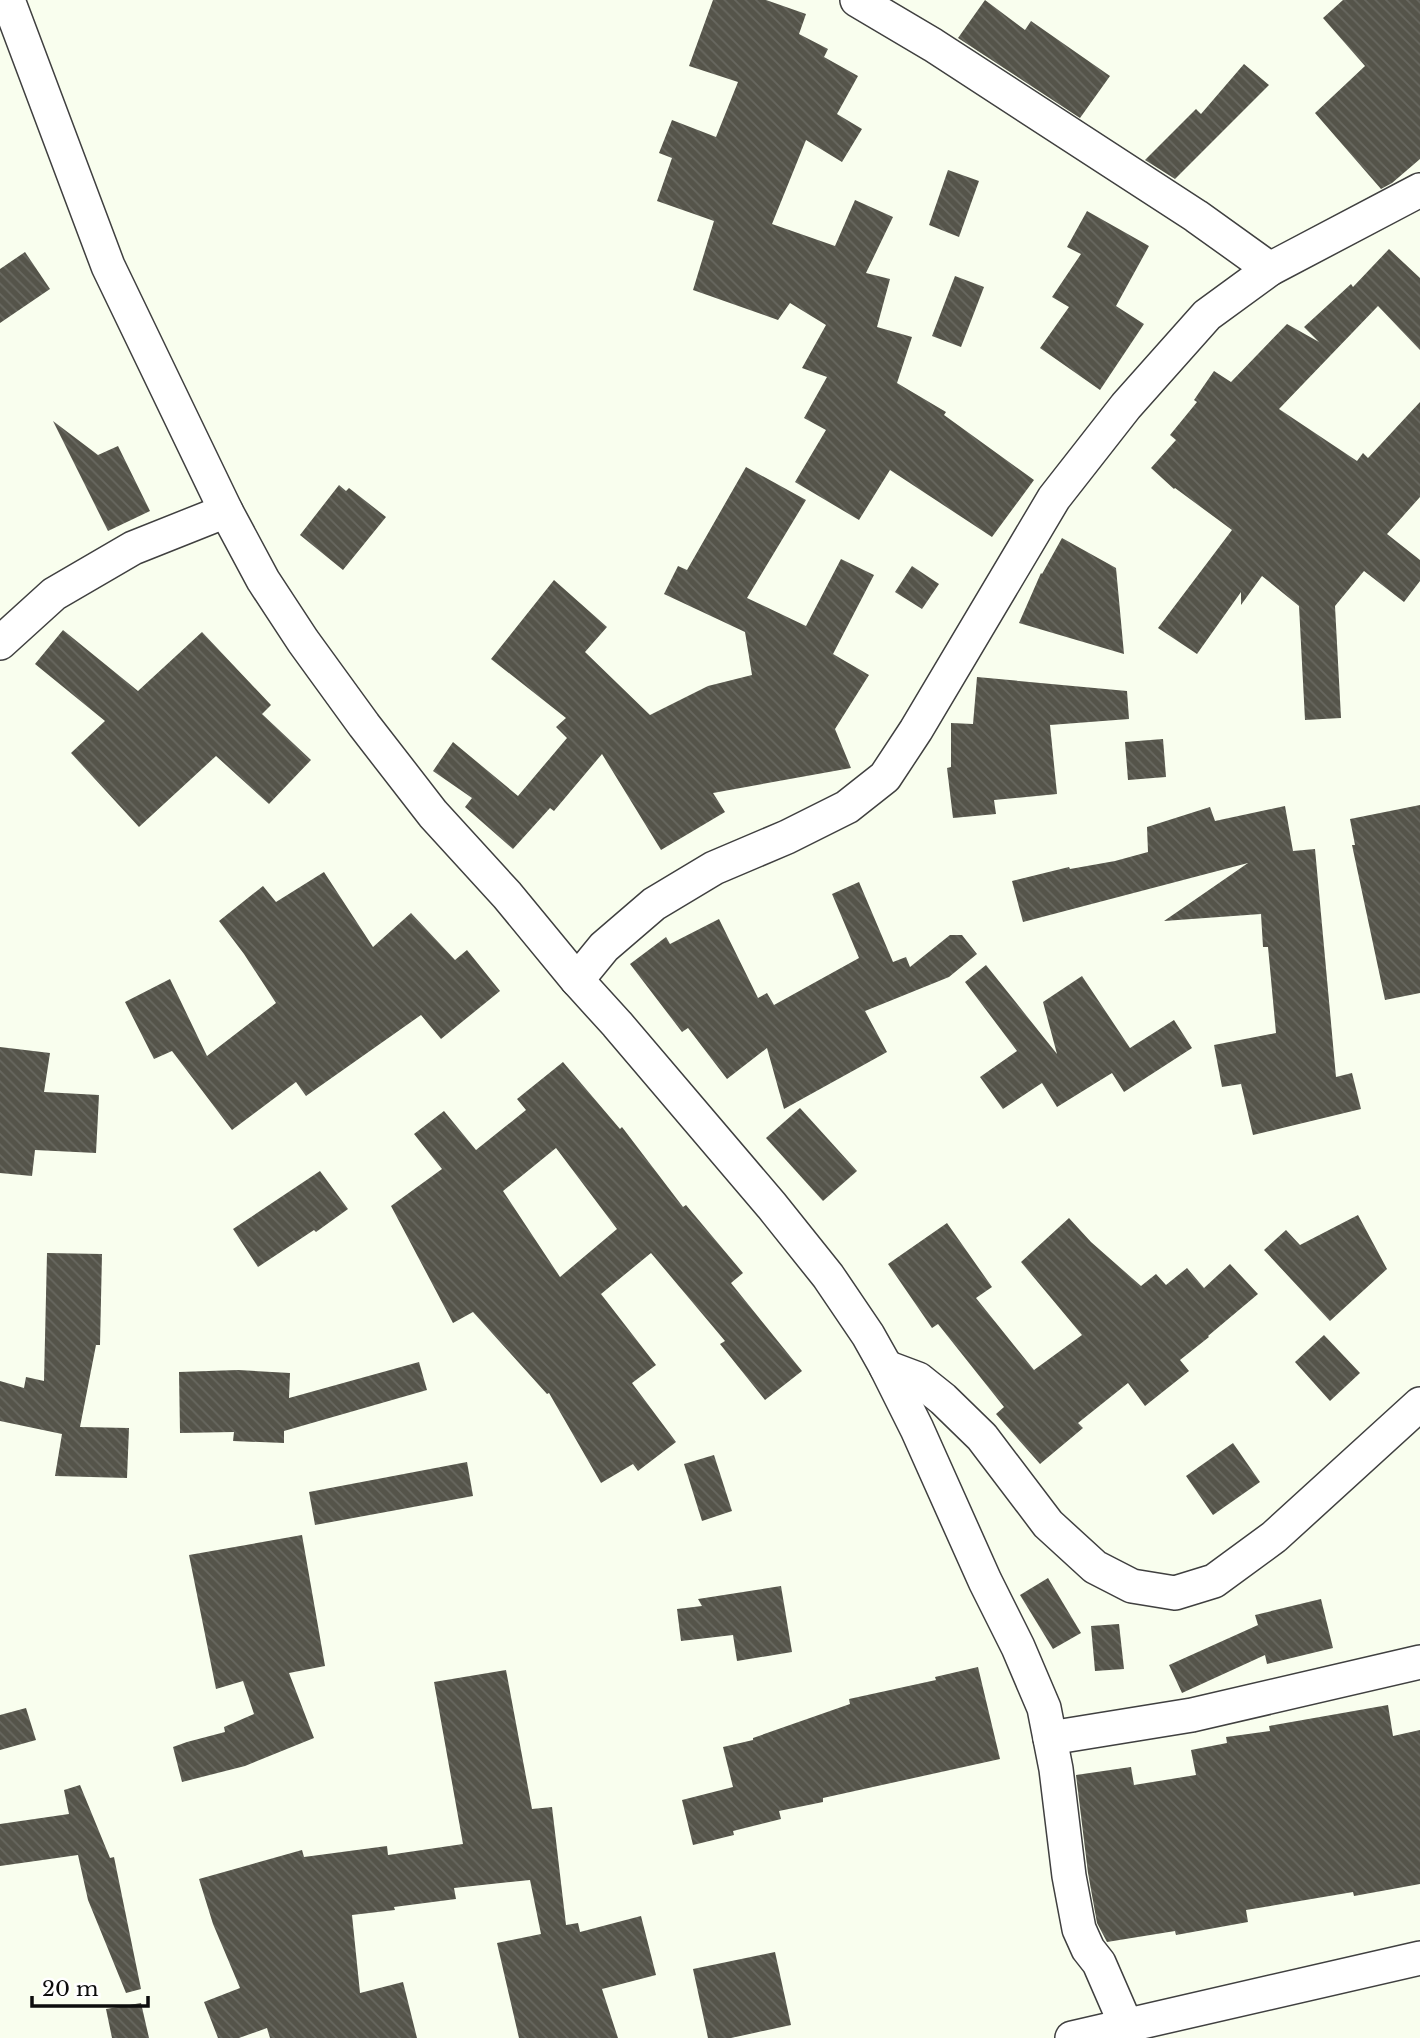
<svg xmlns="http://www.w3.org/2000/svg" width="1420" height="2038" font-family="'Libre Baskerville',serif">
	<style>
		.building { fill: url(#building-back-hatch); fill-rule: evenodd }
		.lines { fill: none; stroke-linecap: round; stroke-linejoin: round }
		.street-casing { stroke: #404040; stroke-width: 36 }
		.street { stroke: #fff; stroke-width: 33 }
	</style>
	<defs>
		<pattern id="building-back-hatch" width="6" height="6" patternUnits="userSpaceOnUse" patternTransform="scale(1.75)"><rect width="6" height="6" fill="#55544a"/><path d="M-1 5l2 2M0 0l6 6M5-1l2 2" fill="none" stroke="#686860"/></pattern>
	</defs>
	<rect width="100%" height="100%" fill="#f9feee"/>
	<!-- building -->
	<g class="building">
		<polygon points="713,0 766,0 806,14 799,34 828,49 824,57 858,76 837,114 862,129 842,162 806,140 772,224 835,246 855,200 893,217 866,273 890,279 877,327 912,337 897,383 946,412 944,415 1034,480 992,537 890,470 859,520 795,482 826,430 804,418 827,377 802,368 826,325 790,303 778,320 693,290 714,221 657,201 672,158 659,153 672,120 716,137 738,82 689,66"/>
		<polygon points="985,0 1025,30 1031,21 1110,76 1080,118 958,38"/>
		<polygon points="1343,0 1420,0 1420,159 1392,183 1381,189 1315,113 1365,66 1323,18"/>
		<polygon points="1244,64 1269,85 1175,179 1145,160 1196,109 1201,114"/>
		<polygon points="948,170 979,181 959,237 929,225"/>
		<polygon points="1087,211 1149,246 1116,306 1144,324 1100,390 1040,348 1069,307 1052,297 1081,254 1067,247"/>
		<polygon points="1389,249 1420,278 1420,350 1378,306 1279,409 1357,461 1363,453 1368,458 1420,402 1420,497 1387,534 1420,560 1420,581 1404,602 1364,571 1335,606 1341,718 1305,720 1299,606 1262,576 1241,605 1241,592 1197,654 1158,628 1232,530 1175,488 1174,489 1151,468 1176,440 1170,435 1197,402 1194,400 1214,371 1231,382 1287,324 1319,342 1304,327 1351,284 1353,287"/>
		<polygon points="25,252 50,289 0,323 0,269"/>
		<polygon points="955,276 984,287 961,347 932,336"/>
		<polygon points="53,421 98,455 118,446 150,511 108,531"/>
		<polygon points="746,467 806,500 747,598 806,626 841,559 874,575 833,654 869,675 835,729 851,768 713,793 725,812 661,850 602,754 554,811 550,808 513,849 465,807 472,798 433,771 453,742 518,796 567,738 556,727 566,718 491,659 554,580 607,627 585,652 650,715 708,686 752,675 745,632 664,594 678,566 687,570"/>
		<polygon points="339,485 346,491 349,488 386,517 343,570 300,535"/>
		<polygon points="1062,538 1116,568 1124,654 1019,623 1041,573 1042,574"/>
		<polygon points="912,566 939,584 922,609 895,592"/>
		<polygon points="63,630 138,691 202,632 271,705 262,714 311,760 269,804 216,756 139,827 71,753 105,721 35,664"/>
		<polygon points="977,677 1127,691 1129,719 1050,725 1057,794 994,800 996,814 953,818 947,768 951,767 951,723 973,724"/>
		<polygon points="1163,739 1166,777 1128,780 1125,742"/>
		<polygon points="1420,805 1420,993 1385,1000 1352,845 1355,845 1350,819"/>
		<polygon points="1285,806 1293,851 1315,849 1336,1077 1352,1073 1361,1109 1253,1135 1241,1084 1222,1087 1214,1045 1276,1033 1268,947 1263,947 1261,914 1164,921 1248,863 1023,922 1012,881 1069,867 1070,869 1115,861 1148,852 1147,827 1210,807 1215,821"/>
		<polygon points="324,872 373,947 411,913 455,960 467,950 500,991 441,1039 421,1015 306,1096 296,1082 232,1130 172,1051 154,1059 125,1002 170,979 207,1056 276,1003 244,954 219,921 263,886 276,902"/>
		<polygon points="859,882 893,962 906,957 910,967 950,935 962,935 977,954 949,977 865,1011 887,1052 784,1109 767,1048 727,1079 688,1028 682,1032 630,964 666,937 670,944 719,919 758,998 767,993 774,1005 859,958 832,894"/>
		<polygon points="986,965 1057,1054 1043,1002 1082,976 1130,1048 1174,1020 1192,1048 1124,1092 1112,1073 1057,1107 1042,1083 1003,1109 980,1077 1017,1051 965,982"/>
		<polygon points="0,1047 50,1053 44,1092 99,1095 96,1153 35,1150 32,1176 0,1173"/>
		<path d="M563,1062L620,1129L622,1127L683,1207L686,1205L743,1273L731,1283L802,1371L765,1400L720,1344L725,1341L651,1253L601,1294L656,1365L632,1383L676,1442L638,1471L633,1464L601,1483L549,1393L547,1394L473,1312L453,1323L391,1206L442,1169L414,1134L444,1111L476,1150L526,1110L517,1099ZM556,1148L617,1229L560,1277L503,1191Z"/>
		<polygon points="800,1108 857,1171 823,1201 766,1138"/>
		<polygon points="320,1171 348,1209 316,1232 314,1230 258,1267 233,1229"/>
		<polygon points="1358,1215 1387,1269 1330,1321 1264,1250 1286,1230 1300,1245"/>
		<polygon points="1069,1218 1091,1242 1141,1286 1156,1274 1166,1285 1187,1268 1204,1288 1230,1264 1258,1294 1208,1336 1209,1337 1180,1360 1189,1371 1145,1406 1128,1383 1078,1423 1083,1428 1040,1464 996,1414 1004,1407 938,1324 932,1328 888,1264 947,1223 992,1287 976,1298 1034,1370 1082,1335 1021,1262"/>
		<polygon points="47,1253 102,1254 100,1345 96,1345 80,1427 129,1428 127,1478 55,1476 62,1434 0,1421 0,1381 24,1388 26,1377 44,1381"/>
		<polygon points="1324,1335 1360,1373 1330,1401 1295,1362"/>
		<polygon points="419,1362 427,1390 284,1431 284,1443 233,1441 234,1432 180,1433 179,1372 238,1370 290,1373 289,1398"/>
		<polygon points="1233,1443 1260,1482 1213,1515 1186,1476"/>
		<polygon points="714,1455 732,1511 702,1521 684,1464"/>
		<polygon points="467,1462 473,1496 315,1525 309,1492"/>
		<polygon points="302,1535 325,1666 289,1673 314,1738 245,1766 182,1782 173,1747 187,1742 225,1732 224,1727 254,1714 243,1681 216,1689 189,1555"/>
		<polygon points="1048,1578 1081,1633 1053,1649 1020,1595"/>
		<polygon points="781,1586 792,1652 737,1661 733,1635 681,1641 677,1609 702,1606 698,1599"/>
		<polygon points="1321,1599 1333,1648 1267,1664 1265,1655 1182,1693 1169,1665 1258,1625 1255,1615"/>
		<polygon points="1119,1624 1124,1669 1095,1671 1091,1626"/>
		<polygon points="978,1667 1000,1759 823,1798 823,1802 779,1811 781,1819 733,1831 734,1835 693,1845 682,1800 733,1787 723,1747 753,1740 753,1738 850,1704 849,1699 936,1680 935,1677"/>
		<polygon points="506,1670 532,1809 552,1807 566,1925 578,1923 580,1932 641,1916 656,1975 602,1989 618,2038 519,2038 497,1943 541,1934 530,1880 454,1888 456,1899 394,1907 395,1910 352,1915 360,1993 403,1982 417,2038 270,2038 267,2028 239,2038 218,2038 204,2002 240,1988 213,1924 199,1879 302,1850 304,1857 387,1846 388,1855 463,1844 434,1682"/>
		<polygon points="1388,1705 1393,1736 1420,1730 1420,1884 1354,1896 1353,1892 1246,1910 1248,1922 1176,1935 1175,1931 1107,1942 1097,1923 1088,1873 1076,1775 1131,1767 1134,1785 1196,1775 1191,1750 1227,1743 1226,1737 1270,1731 1269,1726"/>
		<polygon points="26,1708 36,1740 0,1750 0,1715"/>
		<polygon points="80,1785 110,1858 114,1857 141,1989 126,1993 88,1900 78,1855 0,1866 0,1824 69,1814 64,1790"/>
		<polygon points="775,1952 791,2025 731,2038 708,2038 693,1969"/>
		<polygon points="141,2003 149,2038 112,2038 106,2009"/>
	</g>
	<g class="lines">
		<!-- street casing -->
		<g class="street-casing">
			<g id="street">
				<polyline points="8,0 108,266 226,511 263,580 303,641 364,725 433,814 507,895 577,980 617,1024 772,1206 828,1276 868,1335 886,1367 917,1429 985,1581 1018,1647 1044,1708 1056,1769 1069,1876 1079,1929 1088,1949 1099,1963 1126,2025"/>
				<polyline points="857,0 933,45 1196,216 1270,269"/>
				<polyline points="0,643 54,594 133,548 226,511"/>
				<polyline points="577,980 604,947 654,904 714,868 787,837 847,807 885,777 916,730 1054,498 1126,406 1207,315 1270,269 1420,190"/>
				<polyline points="886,1367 918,1379 943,1399 982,1437 1048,1524 1095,1567 1132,1586 1175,1593 1214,1581 1274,1537 1420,1404"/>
				<polyline points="1050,1738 1192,1715 1420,1662"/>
				<polyline points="1072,2038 1420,1958"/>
			</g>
		</g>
		<!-- street -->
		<use href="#street" class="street"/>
	</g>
	<!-- scale -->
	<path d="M32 1996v10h116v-10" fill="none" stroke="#0d0d0d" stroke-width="3.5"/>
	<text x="42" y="1996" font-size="21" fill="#0d0d0d" stroke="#ffffff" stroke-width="5" paint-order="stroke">20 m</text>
</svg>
